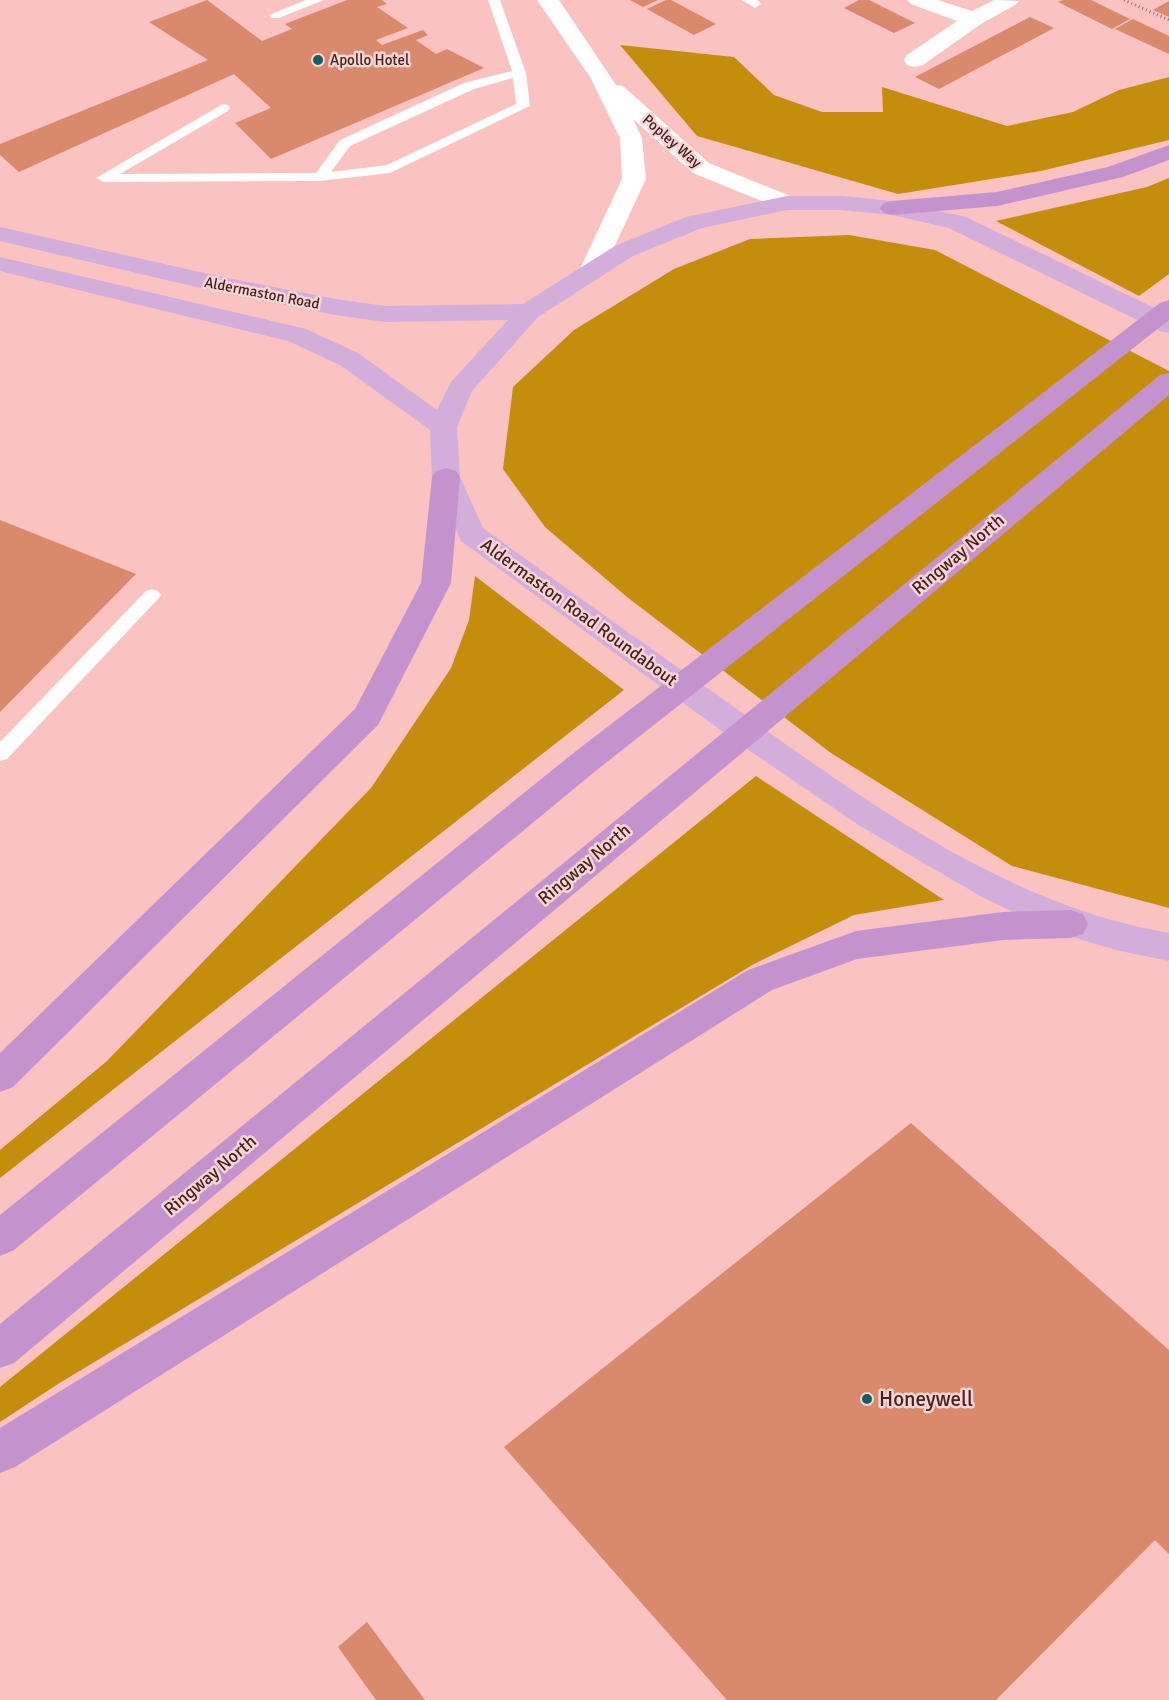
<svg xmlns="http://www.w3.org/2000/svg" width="1169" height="1700" font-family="Signika,sans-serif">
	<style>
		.forest { fill: #c48e0c }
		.building { fill: #d98a6c }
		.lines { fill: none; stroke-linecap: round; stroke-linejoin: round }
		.path { stroke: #9d706e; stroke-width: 3; stroke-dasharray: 1 3; stroke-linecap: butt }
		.service { fill: #fff; fill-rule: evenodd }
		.minor { fill: #fff; fill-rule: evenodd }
		.tertiary { fill: #fff; fill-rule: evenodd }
		.primary { fill: #d3aeda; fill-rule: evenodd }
		.trunk { fill: #c493ce; fill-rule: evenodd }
		.poi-dot { fill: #106166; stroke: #fbd5d3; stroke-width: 2 }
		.labels { text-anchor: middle; stroke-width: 5; stroke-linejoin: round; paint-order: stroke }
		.far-poi-label { font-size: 15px; fill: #442221; stroke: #fbd5d3; text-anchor: start }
		.far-street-label { font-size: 15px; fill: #442221; stroke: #fbd5d3 }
		.street-label { font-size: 18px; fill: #442221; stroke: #fbd5d3 }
		.near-poi-label { font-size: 21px; fill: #442221; stroke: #fbd5d3; text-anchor: start }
	</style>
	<rect width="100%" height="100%" fill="#fac2c0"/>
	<!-- forest -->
	<g class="forest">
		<polygon points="620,45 734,57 774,95 822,112 883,112 882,87 1007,126 1073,112 1119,90 1169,77 1169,140 1041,171 898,194 697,136"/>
		<polygon points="1169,178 1169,274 1139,296 996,221 1147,187"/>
		<polygon points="849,235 935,250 1169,371 1169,908 1012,866 831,753 627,597 545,527 503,469 513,387 574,330 674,269 750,239"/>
		<polygon points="475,576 624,690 0,1178 0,1150 107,1061 371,788 451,668 469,620"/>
		<polygon points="756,776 944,900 854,915 754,964 58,1384 0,1422 0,1387"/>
	</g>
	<!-- building -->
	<g class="building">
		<polygon points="207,0 262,41 292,29 285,24 347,0 382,0 387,4 377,7 408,28 376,40 382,45 423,30 428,35 416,40 436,54 447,49 484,68 271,159 235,123 271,108 234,74 19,172 0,155 0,144 208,60 149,22"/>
		<polygon points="630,0 658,0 643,7"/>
		<polygon points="666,0 671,0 716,24 694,35 647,9"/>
		<polygon points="859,0 869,0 915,23 894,33 844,8"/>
		<polygon points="1063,0 1091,0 1130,19 1112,29 1058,2"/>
		<polygon points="1169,1 1169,17 1153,10"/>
		<polygon points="1030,17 1054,28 939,89 915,77"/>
		<polygon points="1133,19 1169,36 1169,54 1115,29"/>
		<polygon points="0,520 136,574 0,712"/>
		<polygon points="911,1123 1169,1350 1169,1554 1155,1540 996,1700 727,1700 504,1447"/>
		<polygon points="367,1622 425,1700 376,1700 338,1647"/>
	</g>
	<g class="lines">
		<!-- path -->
		<polyline class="path" points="1124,0 1169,20"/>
		<!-- service -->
		<g class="service">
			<polygon points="306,0 324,0 279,18 271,18 269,15"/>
			<path d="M488,0H500L526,73L530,106L390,173L320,181L103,182L96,178L223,104L228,105L230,108L228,111L120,174L316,173L340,140L464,83L512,71ZM513,78L516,104L387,165L331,172L350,146L474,89Z"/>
			<polygon points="742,0 757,0 761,4 755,8"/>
			<polygon points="152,589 158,591 161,595 158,599 7,759 0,761 0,742 146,591"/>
		</g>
		<!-- minor -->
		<polygon class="minor" points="907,0 938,0 972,11 994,0 1019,1 1015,5 981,24 923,65 915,67 907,65 904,60 907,55 957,21 911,4"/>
		<!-- tertiary -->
		<polygon class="tertiary" points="537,0 559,0 616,85 623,86 709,163 795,198 799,203 795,208 787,210 779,208 693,173 633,119 642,138 646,179 604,269 601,274 592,276 583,274 580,269 622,179 620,138 590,77"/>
		<!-- primary -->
		<path class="primary" d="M787,196H842L892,201L966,217L1169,315V333L1160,331L949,228L892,215L842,210H787L702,228L633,256L538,317L472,391L457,427L460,477L483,528C564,587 645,644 727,702C858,796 1006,906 1169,933V961L1116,950L1079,939L1030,920L982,897L860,826L734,740L461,541L432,477L430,430L340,365L288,341L0,271V257L306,329L358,353L437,410L451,382L508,320L385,322L336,315L222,293L0,241V227L222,277L336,299L385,306L523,304L615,246L686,217Z"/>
		<!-- trunk -->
		<g class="trunk">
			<polygon points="1169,145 1169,160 1123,177 997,206 892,215 884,213 880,208 884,203 892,201 997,192 1108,167"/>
			<polygon points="1169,300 1169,320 598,769 14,1250 0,1256 0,1215 576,751 1160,303"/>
			<polygon points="1169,373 1169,395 14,1363 0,1368 0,1324 1160,375"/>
			<polygon points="446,468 456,471 460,477 451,583 378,725 13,1087 0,1092 0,1053 355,709 421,583 432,477 436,471"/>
			<polygon points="1071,910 1083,914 1088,924 1083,934 1071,938 1003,940 857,959 772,990 15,1467 0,1473 0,1428 748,970 856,931 1003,912"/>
		</g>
	</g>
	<!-- markers -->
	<g class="poi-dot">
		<circle cx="318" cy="60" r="6"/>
		<circle cx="867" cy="1399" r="6"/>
	</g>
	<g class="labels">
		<!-- far-poi labels -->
		<g class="far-poi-label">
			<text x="330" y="65">Apollo Hotel</text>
		</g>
		<!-- far-street labels -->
		<g class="far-street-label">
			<text transform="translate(672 141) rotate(41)" y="5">Popley Way</text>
			<text transform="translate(262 293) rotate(11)" y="5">Aldermaston Road</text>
		</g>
		<!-- street labels -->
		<g class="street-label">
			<text transform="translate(958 554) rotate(-40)" y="6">Ringway North</text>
			<text transform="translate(579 612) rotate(36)" y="6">Aldermaston Road Roundabout</text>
			<text transform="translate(584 864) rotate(-40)" y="6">Ringway North</text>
			<text transform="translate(210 1175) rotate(-40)" y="6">Ringway North</text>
		</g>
		<!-- near-poi labels -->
		<g class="near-poi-label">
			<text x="879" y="1406">Honeywell</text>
		</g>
	</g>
</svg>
